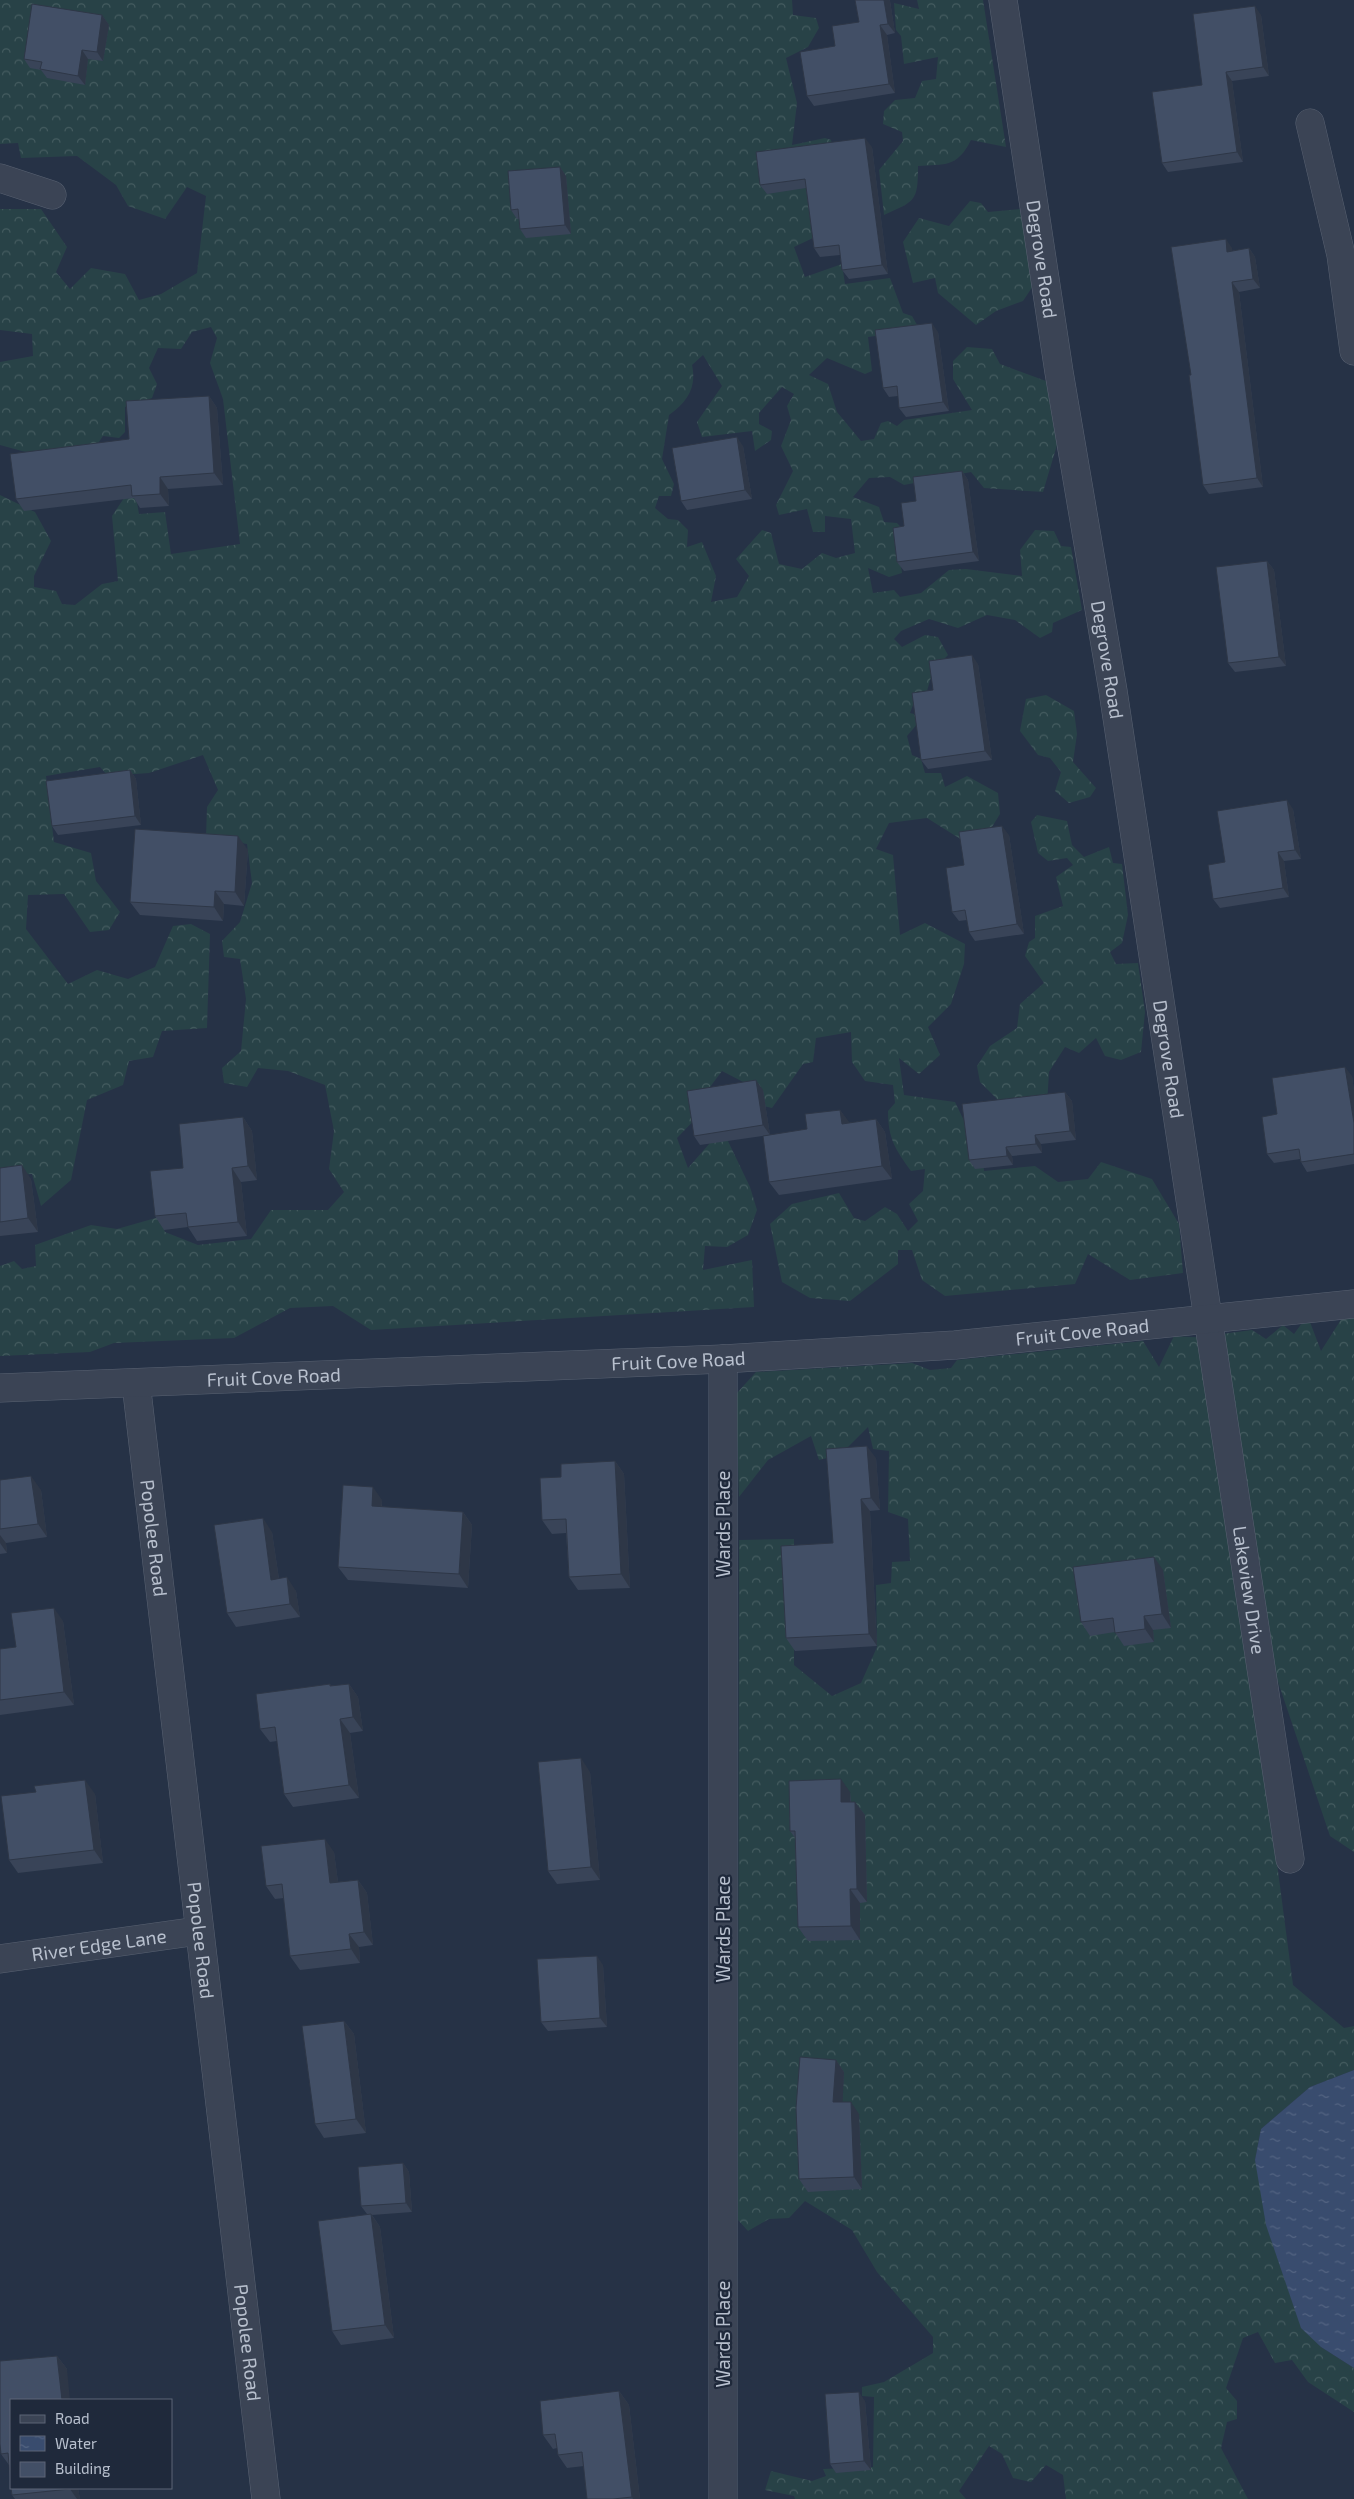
<svg xmlns="http://www.w3.org/2000/svg" width="1354" height="2499" font-family="'Exo 2',sans-serif">
	<style>
		.forest { fill: url(#forest-crowns); fill-rule: evenodd }
		.water { fill: url(#water-ripples) }
		.lines { fill: none; stroke-linecap: round; stroke-linejoin: round }
		.minor-casing { stroke: #596272; stroke-width: 29 }
		.minor { stroke: #3b4455; stroke-width: 28 }
		.wall { fill: #394458 }
		.shaded-wall { fill: #2e3747 }
		.building { fill: #424f66; stroke: #2e3747 }
		.labels { text-anchor: middle; stroke-width: 4.5; stroke-linejoin: round; paint-order: stroke }
		.street-label { font-size: 19px; fill: #b8c0ce; stroke: #1f293b }
	</style>
	<defs>
		<pattern id="forest-crowns" width="20" height="18" patternUnits="userSpaceOnUse" patternTransform="scale(1.25)"><rect width="20" height="18" fill="#284247"/><path d="M2 6a3 3 0 1 1 6 0M12 15a3 3 0 1 1 6 0" fill="none" stroke="#455c60"/></pattern>
		<pattern id="water-ripples" width="26" height="14" patternUnits="userSpaceOnUse" patternTransform="scale(1.25)"><rect width="26" height="14" fill="#394c6e"/><path d="M2 4q2-2 4 0t4 0M15 11q2-2 4 0t4 0" fill="none" stroke="#546482"/></pattern>
	</defs>
	<rect width="100%" height="100%" fill="#263246"/>
	<!-- forest -->
	<g class="forest">
		<path d="M0,0H792L793,15L816,18L819,28L808,47L786,58L797,103L792,145L825,138L831,140L833,148L813,238L794,247L805,277L842,264L845,284L890,278L903,313L912,316L920,330L868,337L872,371L865,374L827,358L809,375L828,384L837,412L861,441L874,439L881,423L888,421L897,426L904,420L972,410L953,379V361L967,347L992,349L1000,364L1046,381L1057,445L1043,492L984,488L971,472L904,485L890,477L869,478L853,497L879,507L884,522L897,523L907,534L897,535L902,573L889,577L868,568L873,593L894,590L900,597L921,593L949,570L966,569L1022,576L1020,550L1035,530L1054,531L1061,546L1071,547L1082,610L1053,623L1052,632L1040,638L1015,620L987,615L958,628L929,619L901,631L894,639L902,647L925,635L938,637L948,655L933,670L925,698L913,705L910,713L914,714L919,722L907,736L912,755L921,759L925,773H941L945,787L967,776L998,793L1000,814L992,827L981,830L962,840L927,818L889,823L876,849L893,855L900,935L925,923L965,944L964,964L951,1004L928,1027L940,1055L919,1074L899,1058L904,1095L955,1102L983,1160L984,1171L1035,1166L1058,1182L1088,1179L1101,1162L1152,1179L1179,1224L1183,1273L1130,1280L1088,1254L1075,1284L945,1296L922,1280L912,1250H898V1264L850,1301L810,1298L782,1282L770,1224L792,1204L839,1193L854,1218L865,1221L885,1207L897,1214L908,1231L918,1221L909,1204L923,1191L925,1169L911,1171C895,1149 888,1138 888,1111L895,1103L893,1085L865,1081L852,1062L851,1032L816,1038L813,1062L803,1064L772,1108L755,1104L749,1085L722,1071L704,1095L703,1111L677,1138L688,1168L717,1135L727,1139L750,1187L757,1210L748,1235L727,1247L705,1246L703,1270L752,1260L754,1307L371,1330L333,1306L290,1308L234,1338L114,1343L90,1352L0,1356V1266L14,1261L22,1269L36,1266L35,1245L91,1225L117,1229L159,1217L165,1232L198,1245L251,1239L271,1210H328L344,1192L329,1169L334,1131L325,1085L288,1071L258,1068L247,1087L224,1083L222,1068L241,1051L246,999L240,959L224,957L222,941L240,922L252,883L247,844L206,837L207,807L218,790L203,755L149,773L108,776L100,767L46,776L54,842L91,853L96,881L120,912L109,930L90,932L64,894L28,895L26,929L68,984L97,970L128,979L155,967L173,926L191,924L210,934L207,1028L162,1031L153,1057L129,1061L123,1085L87,1100L71,1180L41,1206L32,1174L0,1175V495L35,512L51,541L34,576V587L56,591L62,604L75,605L102,584L118,581L112,516L126,495L136,497L139,514L165,512L171,554L240,544L223,399L210,363L217,338L211,327L192,332L181,349L158,348L149,368L157,384L152,398L125,407V432L119,438L103,436L92,452L51,459L0,445V362L33,356L32,334L0,330V209H41L67,247L56,272L70,289L91,268L125,274L139,300L161,294L197,273L206,196L187,187L165,219L128,206L116,185L77,156L21,158L18,143L0,144ZM703,355L722,386L697,422L702,437L752,431L755,451L771,440L772,431L759,424V413L782,387L794,394L787,406L791,420L781,446L793,471L776,505L779,515L807,509L813,532H825V516L851,519L855,553L836,558L822,553L802,569L779,564L771,533L762,530L736,559L749,576L737,597L711,602L716,576L702,542L687,547L688,530L678,520L668,519L655,508L659,496H671L674,484L662,459L669,415C687,402 697,388 692,365Z"/>
		<path d="M917,0H983L1006,147L971,140C957,168 945,164 918,166C918,202 915,201 884,215L879,170L903,141L902,132L883,124L884,111L895,100L915,98L922,81L936,79L938,57L904,64L901,36L896,30L894,3L919,9Z"/>
		<polygon points="970,201 981,203 988,212 1020,209 1033,286 1023,301 996,311 976,325 938,293 935,278 913,283 903,242 919,218 949,226"/>
		<polygon points="1046,695 1074,711 1077,734 1073,762 1096,788 1090,797 1069,803 1055,791 1061,772 1050,758 1038,755 1020,731 1026,699"/>
		<polygon points="1037,815 1067,821 1072,845 1084,857 1109,847 1113,863 1122,864 1128,915 1122,943 1110,952 1116,964 1138,963 1145,1012 1141,1052 1121,1060 1105,1056 1096,1038 1079,1053 1065,1047 1049,1072 1047,1104 1003,1105 980,1082 977,1066 990,1046 1017,1028 1020,1004 1044,983 1025,956 1029,942 1035,938 1035,916 1063,906 1056,877 1073,865 1067,858 1048,861 1038,853 1031,822"/>
		<polygon points="1354,1317 1354,1852 1330,1836 1270,1658 1222,1334 1252,1330 1266,1339 1283,1325 1294,1334 1302,1323 1310,1322 1321,1351 1342,1318"/>
		<polygon points="1174,1336 1208,1338 1293,1985 1344,2028 1354,2026 1354,2070 1310,2087 1261,2129 1255,2160 1321,2347 1354,2368 1354,2412 1308,2382 1292,2360 1275,2363 1258,2332 1243,2338 1226,2388 1237,2401 1237,2419 1227,2422 1221,2448 1248,2499 1066,2499 1063,2475 1046,2465 1031,2482 1013,2478 1002,2454 989,2446 959,2491 966,2499 795,2499 794,2496 765,2490 771,2471 812,2481 826,2476 823,2469 873,2467 874,2397 862,2396 862,2387 884,2382 933,2353 933,2337 877,2272 852,2230 805,2201 789,2218 769,2219 748,2231 738,2220 739,1540 794,1539 794,1665 832,1696 861,1683 877,1647 876,1585 891,1583 892,1562 910,1561 908,1519 888,1512 889,1451 873,1449 868,1427 840,1455 819,1460 811,1436 768,1460 739,1497 736,1394 756,1372 912,1363 930,1370 951,1368 957,1360 1143,1341 1159,1367"/>
	</g>
	<!-- water -->
	<polygon class="water" points="1354,2070 1354,2368 1321,2347 1301,2328 1266,2225 1255,2160 1261,2129 1310,2087"/>
	<g class="lines">
		<!-- minor casing -->
		<g class="minor-casing">
			<g id="minor">
				<path id="s1" d="M1003,0L1059,372L1113,691L1290,1859"/>
				<polyline points="1310,123 1341,255 1354,351"/>
				<polyline points="0,178 52,195"/>
				<path id="s2" d="M136,1383L266,2499"/>
				<path id="s3" d="M0,1388L723,1359L955,1345L1354,1304"/>
				<path id="s4" d="M0,1959L198,1931"/>
				<polyline points="723,2499 723,1359"/>
			</g>
		</g>
		<!-- minor -->
		<use href="#minor" class="minor"/>
	</g>
	<!-- wall -->
	<g class="wall">
		<polygon points="855,0 889,0 890,1 895,33 887,35 895,93 814,106 807,96 835,46 859,22"/>
		<polygon points="102,15 109,25 103,61 88,59 85,85 47,78 41,70 30,68 24,59"/>
		<polygon points="1261,15 1269,76 1232,81 1243,162 1168,172 1162,163 1202,85"/>
		<polygon points="872,147 888,274 849,279 842,270 840,255 820,257 814,248 806,188 767,194 760,185"/>
		<polygon points="560,167 566,176 571,234 526,238 520,229 519,219 517,219 511,210"/>
		<polygon points="1232,248 1232,251 1249,248 1255,257 1260,288 1239,292 1263,487 1209,494 1203,485 1191,375"/>
		<polygon points="938,332 949,411 906,417 899,408 898,396 889,397 883,388"/>
		<polygon points="209,396 217,408 223,485 168,489 169,506 140,508 134,498 24,511 16,499"/>
		<polygon points="743,446 752,499 687,510 681,501"/>
		<polygon points="962,471 968,480 979,561 904,571 897,562 904,526 916,501"/>
		<polygon points="1267,561 1274,570 1286,666 1235,672 1228,663"/>
		<polygon points="978,664 992,760 928,769 921,760 933,690"/>
		<polygon points="130,770 136,779 141,825 58,835 52,826"/>
		<polygon points="1293,809 1301,859 1284,861 1289,897 1220,908 1213,899 1225,862"/>
		<polygon points="1009,835 1024,934 975,941 969,932 967,920 959,921 952,912 964,865"/>
		<polygon points="248,850 244,906 224,904 223,921 140,915 130,902"/>
		<polygon points="1352,1076 1354,1091 1354,1164 1307,1172 1301,1162 1300,1159 1274,1163 1267,1154 1277,1114"/>
		<polygon points="763,1090 770,1135 700,1145 694,1136"/>
		<polygon points="1065,1092 1072,1101 1076,1140 1041,1144 1042,1153 1012,1156 1013,1165 975,1169 969,1160"/>
		<polygon points="840,1110 849,1123 876,1119 885,1132 892,1179 779,1195 769,1182 807,1129"/>
		<polygon points="243,1117 252,1131 257,1180 241,1182 247,1236 197,1241 188,1227 164,1230 155,1216 183,1168"/>
		<polygon points="0,1168 31,1179 38,1232 0,1236"/>
		<polygon points="876,1458 880,1510 870,1511 877,1646 795,1651 786,1638"/>
		<polygon points="615,1461 624,1474 630,1588 578,1590 569,1577 566,1533 552,1534 542,1520 561,1477"/>
		<polygon points="0,1480 41,1490 47,1537 6,1543 7,1553 0,1554"/>
		<polygon points="382,1500 382,1507 463,1512 472,1525 468,1588 348,1580 338,1567"/>
		<polygon points="272,1532 279,1579 296,1591 300,1617 236,1627 227,1613"/>
		<polygon points="1163,1570 1171,1628 1153,1630 1154,1642 1124,1646 1115,1632 1090,1636 1081,1622"/>
		<polygon points="63,1621 74,1705 0,1715 0,1649 16,1647"/>
		<polygon points="330,1684 331,1686 349,1684 358,1697 363,1731 350,1733 359,1798 293,1807 284,1794 277,1741 270,1742 260,1729"/>
		<polygon points="590,1772 600,1880 557,1884 548,1871"/>
		<polygon points="850,1792 851,1802 855,1802 865,1815 867,1902 860,1903 860,1940 808,1941 798,1927 796,1839 790,1831"/>
		<polygon points="95,1794 103,1863 18,1873 9,1860"/>
		<polygon points="334,1852 338,1882 358,1880 367,1893 373,1945 359,1947 360,1963 300,1970 290,1956 284,1898 275,1899 266,1886"/>
		<polygon points="603,1965 607,2027 548,2031 541,2022"/>
		<polygon points="344,2021 354,2034 366,2133 324,2138 315,2124"/>
		<polygon points="836,2060 844,2072 842,2102 859,2114 862,2189 808,2192 799,2179"/>
		<polygon points="403,2163 409,2172 412,2212 372,2215 380,2227 394,2338 341,2345 332,2331 367,2214 361,2206"/>
		<polygon points="57,2356 67,2369 9,2465 1,2454"/>
		<polygon points="619,2391 629,2405 640,2499 587,2499 584,2466 567,2468 558,2455 557,2448 553,2449 543,2435"/>
		<polygon points="865,2401 871,2470 836,2473 830,2464"/>
		<polygon points="11,2488 78,2488 80,2499 15,2499 12,2495"/>
	</g>
	<!-- shaded-wall -->
	<g class="shaded-wall">
		<polygon points="884,0 889,0 890,1 895,33 888,24"/>
		<polygon points="1255,6 1261,15 1269,76 1263,67"/>
		<polygon points="102,15 109,25 103,61 97,52"/>
		<polygon points="880,25 887,35 895,93 889,84"/>
		<polygon points="82,50 88,59 85,85 78,76"/>
		<polygon points="1226,72 1232,81 1243,162 1237,152"/>
		<polygon points="865,138 872,147 888,274 882,265"/>
		<polygon points="560,167 566,176 571,234 565,225"/>
		<polygon points="1226,239 1232,248 1234,261 1227,252"/>
		<polygon points="1249,248 1255,257 1260,288 1253,279"/>
		<polygon points="1232,282 1239,292 1263,487 1257,478"/>
		<polygon points="932,323 938,332 949,411 943,402"/>
		<polygon points="209,396 217,408 223,485 214,473"/>
		<polygon points="737,437 743,446 752,499 745,490"/>
		<polygon points="962,471 968,480 979,561 973,552"/>
		<polygon points="160,477 168,489 169,506 160,494"/>
		<polygon points="1267,561 1274,570 1286,666 1279,657"/>
		<polygon points="972,655 978,664 992,760 985,751"/>
		<polygon points="130,770 136,779 141,825 135,816"/>
		<polygon points="1287,800 1293,809 1301,859 1295,850"/>
		<polygon points="1002,826 1009,835 1024,934 1017,924"/>
		<polygon points="238,836 248,850 244,906 235,892"/>
		<polygon points="1278,852 1284,861 1289,897 1283,888"/>
		<polygon points="215,891 224,904 223,921 214,907"/>
		<polygon points="1345,1067 1352,1076 1354,1091 1354,1123"/>
		<polygon points="756,1080 763,1090 770,1135 763,1125"/>
		<polygon points="1065,1092 1072,1101 1076,1140 1070,1131"/>
		<polygon points="840,1110 850,1123 842,1124"/>
		<polygon points="243,1117 252,1131 257,1180 248,1166"/>
		<polygon points="876,1119 885,1132 892,1179 882,1166"/>
		<polygon points="1035,1135 1041,1144 1042,1153 1036,1144"/>
		<polygon points="1006,1147 1012,1156 1013,1165 1007,1156"/>
		<polygon points="22,1165 31,1179 38,1232 28,1218"/>
		<polygon points="232,1168 241,1182 247,1236 238,1222"/>
		<polygon points="867,1446 876,1458 880,1510 871,1498"/>
		<polygon points="615,1461 624,1474 630,1588 621,1574"/>
		<polygon points="31,1476 41,1490 47,1537 38,1524"/>
		<polygon points="373,1487 382,1500 381,1520 372,1506"/>
		<polygon points="861,1499 870,1511 877,1646 869,1634"/>
		<polygon points="463,1512 472,1525 468,1588 459,1574"/>
		<polygon points="263,1518 272,1532 281,1593 271,1580"/>
		<polygon points="0,1535 6,1543 7,1553 0,1543"/>
		<polygon points="1154,1557 1163,1570 1171,1628 1162,1614"/>
		<polygon points="287,1577 296,1591 300,1617 290,1604"/>
		<polygon points="54,1608 63,1621 74,1705 64,1692"/>
		<polygon points="1144,1616 1153,1630 1154,1642 1145,1629"/>
		<polygon points="349,1684 358,1697 363,1731 353,1717"/>
		<polygon points="340,1719 350,1733 359,1798 349,1785"/>
		<polygon points="581,1758 590,1772 600,1880 591,1867"/>
		<polygon points="841,1779 850,1792 851,1816 841,1802"/>
		<polygon points="85,1780 95,1794 103,1863 94,1850"/>
		<polygon points="855,1802 865,1815 867,1902 857,1889"/>
		<polygon points="325,1839 334,1852 340,1897 330,1883"/>
		<polygon points="358,1880 367,1893 373,1945 364,1932"/>
		<polygon points="850,1889 860,1903 860,1940 851,1926"/>
		<polygon points="349,1934 359,1947 360,1963 351,1949"/>
		<polygon points="597,1956 603,1965 607,2027 600,2018"/>
		<polygon points="344,2021 354,2034 366,2133 356,2119"/>
		<polygon points="836,2060 844,2072 842,2115 833,2102"/>
		<polygon points="851,2102 859,2114 862,2189 854,2177"/>
		<polygon points="403,2163 409,2172 412,2212 406,2203"/>
		<polygon points="371,2214 380,2227 394,2338 385,2325"/>
		<polygon points="57,2356 67,2369 70,2400 62,2400"/>
		<polygon points="619,2391 629,2405 640,2499 633,2499 632,2497"/>
		<polygon points="859,2392 865,2401 871,2470 864,2461"/>
		<polygon points="70,2488 78,2488 80,2499 77,2499 70,2489"/>
	</g>
	<!-- building -->
	<g class="building">
		<polygon points="855,0 884,0 888,24 880,25 889,84 807,96 800,52 835,46 832,26 859,22"/>
		<polygon points="32,4 102,15 97,52 82,50 78,76 40,69 42,62 24,59"/>
		<polygon points="1255,6 1263,67 1226,72 1237,152 1162,163 1152,92 1202,85 1193,14"/>
		<polygon points="865,138 882,265 842,270 839,245 814,248 805,179 760,185 756,152"/>
		<polygon points="560,167 565,225 520,229 518,209 511,210 508,171"/>
		<polygon points="1226,239 1227,252 1249,248 1253,279 1232,282 1257,478 1203,485 1189,375 1191,375 1171,247"/>
		<polygon points="932,323 943,402 899,408 897,386 883,388 875,330"/>
		<polygon points="209,396 214,473 160,477 160,494 132,496 131,485 16,499 10,454 129,439 126,401"/>
		<polygon points="737,437 745,490 681,501 672,448"/>
		<polygon points="962,471 973,552 897,562 893,528 904,526 901,503 916,501 913,477"/>
		<polygon points="1267,561 1279,657 1228,663 1216,567"/>
		<polygon points="972,655 985,751 921,760 912,693 933,690 929,661"/>
		<polygon points="130,770 135,816 52,826 46,781"/>
		<polygon points="1287,800 1295,850 1278,852 1283,888 1213,899 1208,865 1225,862 1217,811"/>
		<polygon points="1002,826 1017,924 969,932 965,910 952,912 946,868 964,865 959,832"/>
		<polygon points="135,829 238,836 235,892 215,891 214,907 130,902"/>
		<polygon points="1345,1067 1354,1123 1354,1154 1301,1162 1299,1149 1267,1154 1262,1117 1277,1114 1272,1078"/>
		<polygon points="756,1080 763,1125 694,1136 687,1091"/>
		<polygon points="1065,1092 1070,1131 1035,1135 1036,1144 1006,1147 1007,1156 969,1160 962,1104"/>
		<polygon points="840,1110 842,1124 876,1119 882,1166 769,1182 763,1136 807,1129 805,1114"/>
		<polygon points="243,1117 248,1166 232,1168 238,1222 188,1227 186,1213 155,1216 150,1171 183,1168 179,1124"/>
		<polygon points="22,1165 28,1218 0,1222 0,1168"/>
		<polygon points="867,1446 871,1498 861,1499 869,1634 786,1638 781,1546 833,1543 826,1449"/>
		<polygon points="615,1461 621,1574 569,1577 566,1519 542,1520 540,1478 561,1477 561,1464"/>
		<polygon points="31,1476 38,1524 0,1529 0,1480"/>
		<polygon points="343,1485 373,1487 372,1506 463,1512 459,1574 338,1567"/>
		<polygon points="263,1518 271,1580 287,1577 290,1604 227,1613 214,1525"/>
		<polygon points="1154,1557 1162,1614 1144,1616 1145,1629 1115,1633 1113,1618 1081,1622 1073,1567"/>
		<polygon points="54,1608 64,1692 0,1700 0,1649 16,1647 11,1613"/>
		<polygon points="330,1684 330,1686 349,1684 353,1717 340,1719 349,1785 284,1794 275,1727 260,1729 256,1694"/>
		<polygon points="581,1758 591,1867 548,1871 538,1762"/>
		<polygon points="841,1779 841,1802 855,1802 857,1889 850,1889 851,1926 798,1927 795,1831 790,1831 789,1781"/>
		<polygon points="85,1780 94,1850 9,1860 1,1796 36,1792 34,1786"/>
		<polygon points="325,1839 330,1883 358,1880 364,1932 349,1934 351,1949 290,1956 282,1884 266,1886 261,1846"/>
		<polygon points="597,1956 600,2018 541,2022 537,1959"/>
		<polygon points="344,2021 356,2119 315,2124 302,2026"/>
		<polygon points="800,2057 836,2060 833,2102 851,2102 854,2177 799,2179 796,2108"/>
		<polygon points="403,2163 406,2203 361,2206 358,2167"/>
		<polygon points="371,2214 385,2325 332,2331 318,2221"/>
		<polygon points="57,2356 62,2400 11,2400 11,2486 8,2453 1,2454 0,2444 0,2361"/>
		<polygon points="619,2391 632,2497 613,2499 587,2499 582,2452 558,2455 555,2434 543,2435 540,2401"/>
		<polygon points="859,2392 864,2461 830,2464 825,2394"/>
		<polygon points="11,2488 70,2488 70,2489 12,2495"/>
	</g>
	<g class="labels">
		<!-- street labels -->
		<g class="street-label">
			<text dy="7" stroke="none"><textPath href="#s1" startOffset="262">Degrove Road</textPath></text>
			<text dy="7" stroke="none"><textPath href="#s1" startOffset="668">Degrove Road</textPath></text>
			<text dy="7" stroke="none"><textPath href="#s1" startOffset="1072">Degrove Road</textPath></text>
			<text dy="7" stroke="none"><textPath href="#s3" startOffset="1084">Fruit Cove Road</textPath></text>
			<text dy="7" stroke="none"><textPath href="#s3" startOffset="679">Fruit Cove Road</textPath></text>
			<text dy="7" stroke="none"><textPath href="#s3" startOffset="274">Fruit Cove Road</textPath></text>
			<text transform="translate(723 1524) rotate(-90)" y="7">Wards Place</text>
			<text dy="7" stroke="none"><textPath href="#s2" startOffset="156">Popolee Road</textPath></text>
			<text dy="7" stroke="none"><textPath href="#s1" startOffset="1609">Lakeview Drive</textPath></text>
			<text transform="translate(723 1929) rotate(-90)" y="7">Wards Place</text>
			<text dy="7" stroke="none"><textPath href="#s2" startOffset="561">Popolee Road</textPath></text>
			<text dy="7" stroke="none"><textPath href="#s4" startOffset="100">River Edge Lane</textPath></text>
			<text transform="translate(723 2334) rotate(-90)" y="7">Wards Place</text>
			<text dy="7" stroke="none"><textPath href="#s2" startOffset="966">Popolee Road</textPath></text>
		</g>
	</g>
	<!-- legend -->
	<rect x="10" y="2399" width="162" height="90" fill="#1f293b" stroke="#5c6576"/>
	<rect x="20" y="2415" width="25" height="8" fill="#3b4455" stroke="#5c6576"/>
	<text x="55" y="2424" font-size="15" fill="#b8c0ce">Road</text>
	<rect x="20" y="2436" width="25" height="15" fill="url(#water-ripples)" stroke="#5c6576"/>
	<text x="55" y="2449" font-size="15" fill="#b8c0ce">Water</text>
	<rect x="20" y="2462" width="25" height="15" fill="#424f66" stroke="#5c6576"/>
	<text x="55" y="2474" font-size="15" fill="#b8c0ce">Building</text>
</svg>
